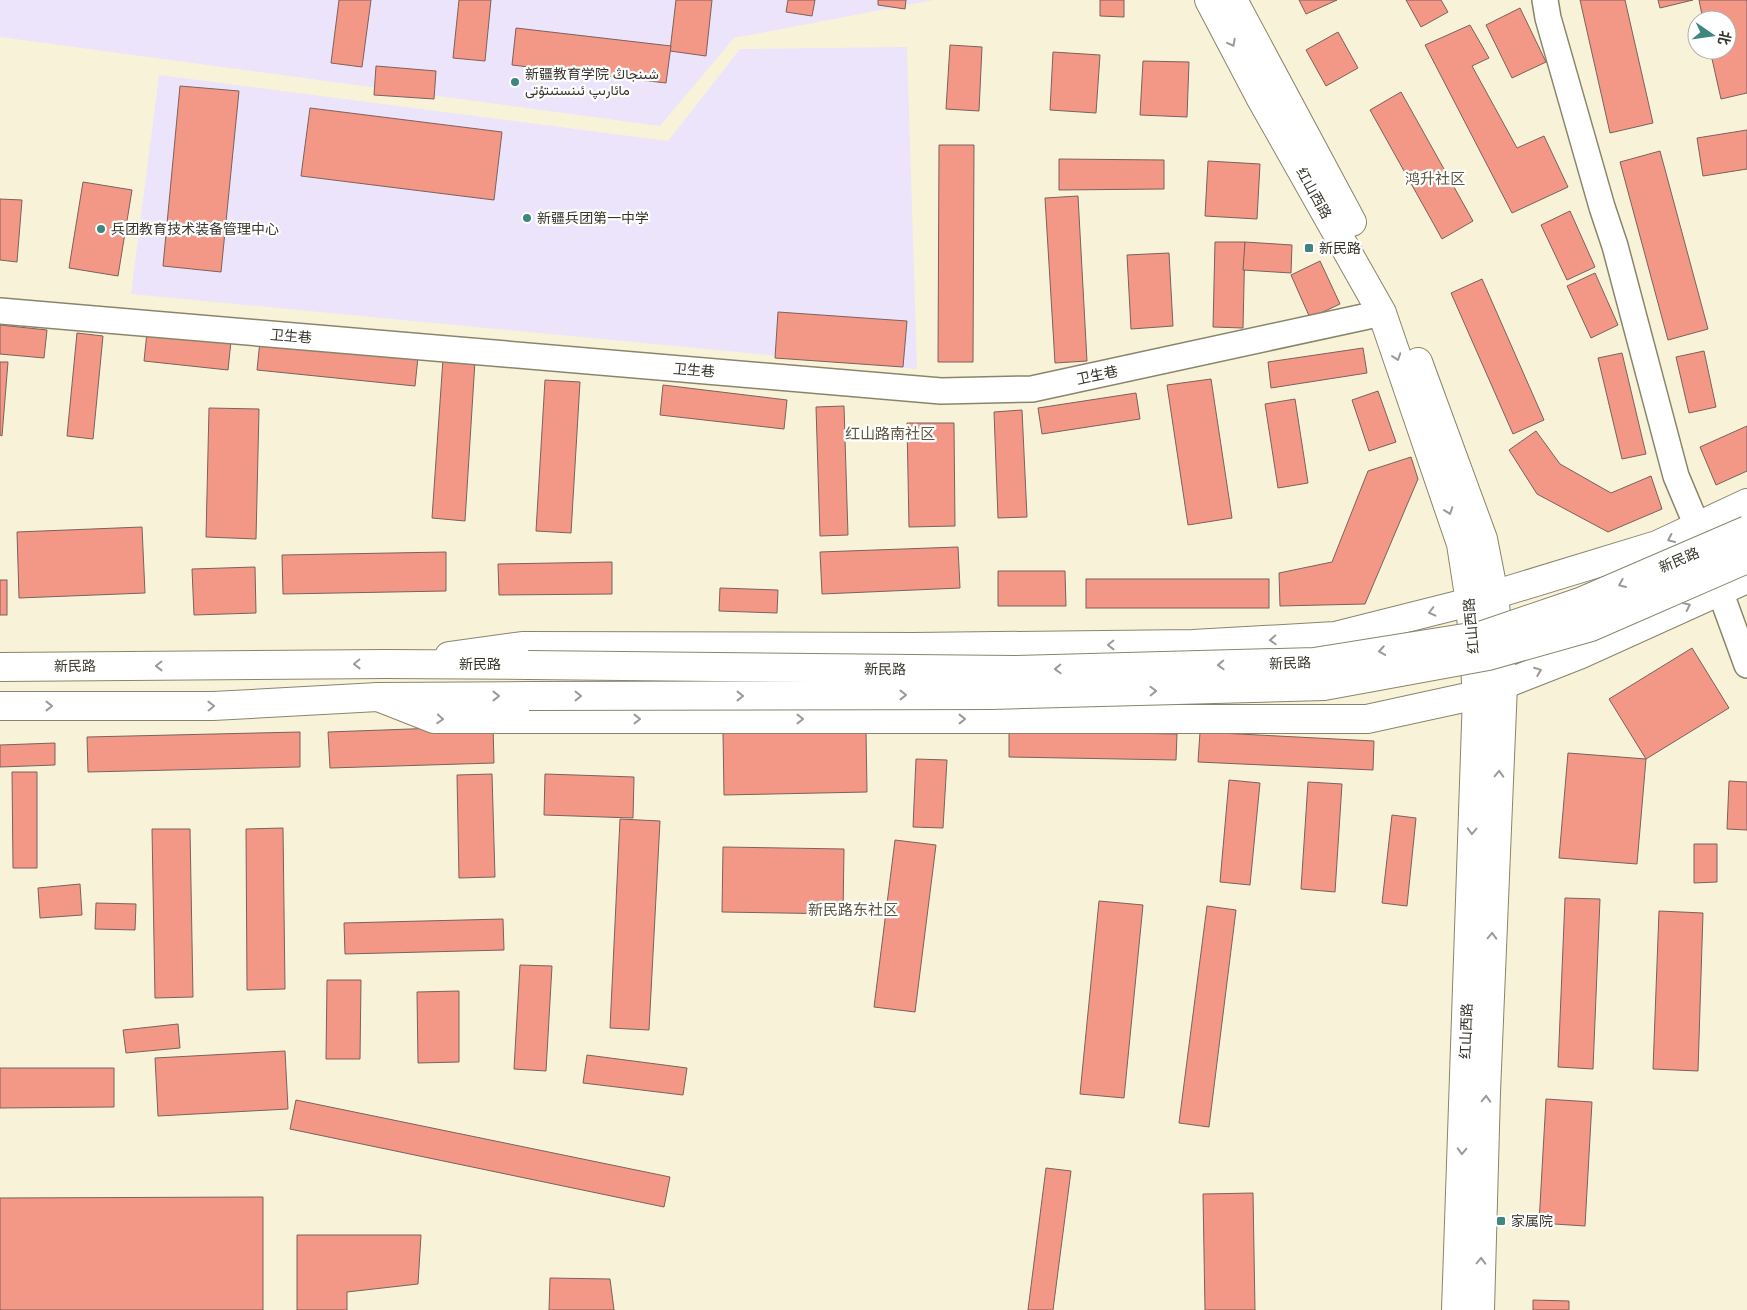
<svg xmlns="http://www.w3.org/2000/svg" width="1747" height="1310" font-family="Quicksand,Vazirmatn,'Noto Sans SC',sans-serif">
	<style>
		.education { fill: #ebe4fa }
		.building { fill: #f39786; stroke: #7c615c }
		.lines { fill: none; stroke-linecap: round; stroke-linejoin: round }
		.minor-casing { stroke: #89856c; stroke-width: 28 }
		.tertiary-casing { stroke: #89856c; stroke-width: 30 }
		.secondary-casing { stroke: #89856c; stroke-width: 30 }
		.minor { stroke: #fff; stroke-width: 25 }
		.tertiary { stroke: #fff; stroke-width: 28 }
		.secondary { stroke: #fff; stroke-width: 28 }
		.secondary-bridge-casing { stroke: #89856c; stroke-width: 30; stroke-linecap: butt }
		.secondary-bridge { stroke: #fff; stroke-width: 28 }
		.oneway { stroke: #9c9a96 }
		.poi-dot { fill: #3e8681; stroke: #fff; stroke-width: 2 }
		.labels { text-anchor: middle; stroke-width: 4.5; stroke-linejoin: round; paint-order: stroke }
		.poi-label { font-size: 14px; fill: #38362c; stroke: #fff; text-anchor: start }
		.street-label { font-size: 14px; fill: #38362c; stroke: #fff }
		.neighbourhood-label { font-size: 15px; fill: #5c5740; stroke: #fff }
	</style>
	<rect width="100%" height="100%" fill="#f8f3d8"/>
	<!-- education -->
	<g class="education">
		<polygon points="0,0 933,0 734,38 660,126 0,37"/>
		<polygon points="907,47 917,369 131,294 159,75 668,141 740,49"/>
	</g>
	<!-- building -->
	<g class="building">
		<polygon points="339,0 371,0 362,67 331,63"/>
		<polygon points="459,0 491,0 485,61 453,58"/>
		<polygon points="676,0 712,0 706,56 670,51"/>
		<polygon points="788,0 815,0 812,16 786,12"/>
		<polygon points="878,0 906,0 905,9 878,5"/>
		<polygon points="1100,0 1124,0 1124,17 1100,16"/>
		<polygon points="1299,0 1337,0 1306,14"/>
		<polygon points="1406,0 1441,0 1448,12 1421,27"/>
		<polygon points="1580,0 1625,0 1653,123 1610,133"/>
		<polygon points="1658,0 1693,0 1660,8"/>
		<polygon points="1699,0 1747,0 1747,93 1721,99 1710,50 1727,50 1727,20 1703,20"/>
		<polygon points="1520,8 1546,62 1512,78 1486,25"/>
		<polygon points="1470,25 1489,58 1472,66 1517,148 1544,136 1568,187 1512,213 1425,45"/>
		<polygon points="516,28 671,46 666,83 512,65"/>
		<polygon points="1338,32 1358,68 1326,86 1306,50"/>
		<polygon points="950,45 982,47 979,111 946,109"/>
		<polygon points="1053,52 1100,55 1096,113 1050,110"/>
		<polygon points="1143,61 1189,62 1187,117 1140,115"/>
		<polygon points="376,66 436,71 434,99 374,95"/>
		<polygon points="180,86 239,91 221,272 163,266"/>
		<polygon points="1401,92 1473,221 1442,239 1370,110"/>
		<polygon points="310,108 502,132 494,200 301,176"/>
		<polygon points="1747,130 1747,169 1703,176 1697,138"/>
		<polygon points="939,145 974,145 973,362 938,362"/>
		<polygon points="1660,151 1708,329 1668,340 1620,162"/>
		<polygon points="1059,159 1164,160 1164,189 1059,190"/>
		<polygon points="1208,161 1260,164 1257,219 1205,216"/>
		<polygon points="83,182 132,190 118,276 69,268"/>
		<polygon points="1078,196 1087,361 1055,363 1045,198"/>
		<polygon points="0,199 22,200 17,262 0,260"/>
		<polygon points="1570,211 1595,267 1567,280 1541,225"/>
		<polygon points="1215,242 1245,242 1243,328 1213,327"/>
		<polygon points="1245,242 1292,245 1291,273 1243,270"/>
		<polygon points="1169,253 1173,326 1131,329 1127,255"/>
		<polygon points="1320,261 1340,304 1310,318 1291,275"/>
		<polygon points="1595,273 1618,325 1591,338 1567,286"/>
		<polygon points="1482,279 1544,420 1513,434 1451,293"/>
		<polygon points="778,312 907,321 903,367 775,358"/>
		<polygon points="0,325 47,330 44,358 0,354"/>
		<polygon points="147,332 231,341 228,370 144,361"/>
		<polygon points="77,333 103,336 93,439 67,436"/>
		<polygon points="260,341 418,357 415,386 257,370"/>
		<polygon points="1363,348 1367,373 1271,388 1268,362"/>
		<polygon points="1704,351 1716,407 1689,413 1676,357"/>
		<polygon points="1622,353 1646,454 1622,459 1598,358"/>
		<polygon points="443,359 475,361 465,521 432,518"/>
		<polygon points="0,362 8,362 2,436 0,435"/>
		<polygon points="1211,379 1232,518 1188,525 1167,385"/>
		<polygon points="545,380 580,382 571,533 536,531"/>
		<polygon points="663,385 787,400 784,429 660,415"/>
		<polygon points="1378,391 1396,442 1369,451 1352,400"/>
		<polygon points="1136,393 1140,419 1042,434 1038,408"/>
		<polygon points="1295,399 1308,483 1278,488 1265,404"/>
		<polygon points="844,406 848,535 820,536 816,407"/>
		<polygon points="209,408 259,409 256,539 206,537"/>
		<polygon points="1022,410 1027,517 998,518 994,412"/>
		<polygon points="907,423 954,423 955,526 909,527"/>
		<polygon points="1747,426 1747,471 1716,485 1700,447"/>
		<polygon points="1536,431 1560,464 1611,493 1651,476 1662,509 1608,532 1537,494 1509,450"/>
		<polygon points="1411,457 1418,479 1365,604 1280,606 1279,573 1332,562 1368,471"/>
		<polygon points="142,527 145,593 19,598 17,532"/>
		<polygon points="958,547 960,588 822,594 820,552"/>
		<polygon points="446,552 446,591 283,594 282,555"/>
		<polygon points="612,562 612,594 499,595 498,564"/>
		<polygon points="255,567 256,613 194,615 192,569"/>
		<polygon points="998,571 1065,571 1066,606 998,606"/>
		<rect x="1086" y="579" width="183" height="29"/>
		<rect x="0" y="580" width="7" height="35"/>
		<polygon points="720,588 778,590 777,613 719,611"/>
		<polygon points="1692,648 1729,708 1646,759 1609,699"/>
		<polygon points="493,726 494,763 330,768 328,732"/>
		<polygon points="866,730 867,792 724,795 723,733"/>
		<polygon points="1009,731 1177,734 1176,760 1009,757"/>
		<polygon points="300,732 300,767 88,772 87,737"/>
		<polygon points="1200,732 1374,741 1373,770 1198,762"/>
		<polygon points="55,743 55,765 0,767 0,745"/>
		<polygon points="1568,753 1646,759 1637,864 1559,858"/>
		<polygon points="916,759 947,760 943,828 913,827"/>
		<polygon points="12,772 37,772 37,868 13,868"/>
		<polygon points="492,774 495,877 459,878 457,775"/>
		<polygon points="545,774 634,777 633,818 544,815"/>
		<polygon points="1229,780 1260,783 1250,885 1220,882"/>
		<polygon points="1729,781 1747,782 1747,830 1727,829"/>
		<polygon points="1308,782 1342,784 1335,892 1301,889"/>
		<polygon points="1392,815 1416,818 1407,906 1382,903"/>
		<polygon points="620,819 660,821 649,1030 610,1028"/>
		<polygon points="283,828 285,989 247,990 246,829"/>
		<polygon points="152,829 190,829 193,997 155,998"/>
		<polygon points="895,840 936,845 915,1012 874,1007"/>
		<polygon points="1694,844 1717,844 1717,882 1694,883"/>
		<polygon points="723,847 844,849 843,914 722,912"/>
		<polygon points="80,884 82,915 40,918 38,888"/>
		<polygon points="1565,898 1600,899 1593,1069 1558,1067"/>
		<polygon points="1099,901 1143,905 1124,1098 1080,1094"/>
		<polygon points="96,903 136,904 135,930 95,929"/>
		<polygon points="1207,906 1236,910 1209,1127 1179,1123"/>
		<polygon points="1659,911 1703,913 1698,1071 1653,1069"/>
		<polygon points="503,919 504,950 345,954 344,923"/>
		<polygon points="520,965 552,966 546,1071 514,1069"/>
		<polygon points="327,980 361,980 360,1059 326,1059"/>
		<polygon points="459,991 459,1062 418,1063 417,992"/>
		<polygon points="178,1024 180,1048 126,1053 123,1030"/>
		<polygon points="285,1051 288,1109 158,1116 155,1058"/>
		<polygon points="587,1055 687,1068 683,1095 583,1083"/>
		<polygon points="0,1068 114,1068 114,1107 0,1108"/>
		<polygon points="1546,1099 1592,1102 1585,1226 1539,1223"/>
		<polygon points="296,1100 670,1177 664,1207 290,1129"/>
		<polygon points="1046,1168 1071,1171 1053,1310 1028,1310"/>
		<polygon points="1253,1193 1255,1310 1205,1310 1203,1194"/>
		<polygon points="263,1197 263,1310 0,1310 0,1198"/>
		<polygon points="297,1235 421,1235 418,1284 347,1292 347,1310 297,1310"/>
		<polygon points="550,1278 610,1279 614,1310 549,1310"/>
		<polygon points="1533,1300 1569,1301 1569,1310 1533,1310"/>
	</g>
	<g class="lines">
		<!-- minor casing -->
		<g class="minor-casing">
			<g id="minor">
				<polyline points="1545,0 1548,18 1602,207 1615,246 1676,476 1697,526"/>
				<polyline points="0,311 941,391 1032,389 1382,313"/>
				<polyline points="1720,591 1747,665"/>
			</g>
		</g>
		<!-- tertiary casing -->
		<g class="tertiary-casing">
			<g id="tertiary">
				<polyline points="449,656 522,646 913,647 1193,644 1335,636 1470,602 1657,545 1747,503"/>
				<polyline points="378,697 434,719 1367,719 1477,695 1579,655 1747,579"/>
			</g>
		</g>
		<!-- secondary casing -->
		<g class="secondary-casing">
			<g id="secondary">
				<polyline points="1209,0 1260,97 1382,313 1461,544 1470,602 1477,695 1456,1310"/>
				<polyline points="1233,0 1352,222"/>
				<polyline points="1418,362 1483,539 1494,595 1503,685 1486,1092 1480,1310"/>
				<polyline points="0,667 386,664 528,665"/>
				<polyline points="0,706 213,706 378,697 529,696"/>
			</g>
		</g>
		<!-- minor -->
		<use href="#minor" class="minor"/>
		<!-- tertiary -->
		<use href="#tertiary" class="tertiary"/>
		<!-- secondary -->
		<use href="#secondary" class="secondary"/>
		<!-- secondary-bridge casing -->
		<g class="secondary-bridge-casing">
			<g id="secondary-bridge">
				<polyline points="528,665 1014,670 1314,662 1483,635 1580,602 1747,530"/>
				<polyline points="529,696 991,695 1324,686 1488,656 1591,627 1747,559"/>
			</g>
		</g>
		<!-- secondary-bridge -->
		<use href="#secondary-bridge" class="secondary-bridge"/>
	</g>
	<!-- one-way arrows -->
	<defs><path id="oneway-chevron" d="M-2-3.5L2.5 0L-2 3.5" fill="none" stroke-width="1.6" stroke-linecap="round" stroke-linejoin="round" transform="scale(1.25)"/></defs>
	<g class="oneway">
		<use href="#oneway-chevron" transform="translate(1232 43) rotate(62)"/>
		<use href="#oneway-chevron" transform="translate(1397 357) rotate(71)"/>
		<use href="#oneway-chevron" transform="translate(1449 511) rotate(71)"/>
		<use href="#oneway-chevron" transform="translate(1671 539) rotate(155)"/>
		<use href="#oneway-chevron" transform="translate(1622 584) rotate(157)"/>
		<use href="#oneway-chevron" transform="translate(1687 606) rotate(-25)"/>
		<use href="#oneway-chevron" transform="translate(1432 612) rotate(166)"/>
		<use href="#oneway-chevron" transform="translate(1273 640) rotate(177)"/>
		<use href="#oneway-chevron" transform="translate(1111 645) rotate(179)"/>
		<use href="#oneway-chevron" transform="translate(1382 651) rotate(171)"/>
		<use href="#oneway-chevron" transform="translate(357 664) rotate(179)"/>
		<use href="#oneway-chevron" transform="translate(1221 665) rotate(178)"/>
		<use href="#oneway-chevron" transform="translate(159 666) rotate(179)"/>
		<use href="#oneway-chevron" transform="translate(1058 669) rotate(178)"/>
		<use href="#oneway-chevron" transform="translate(1538 671) rotate(-21)"/>
		<use href="#oneway-chevron" transform="translate(1153 691) rotate(-2)"/>
		<use href="#oneway-chevron" transform="translate(903 695)"/>
		<use href="#oneway-chevron" transform="translate(496 696)"/>
		<use href="#oneway-chevron" transform="translate(578 696)"/>
		<use href="#oneway-chevron" transform="translate(740 696)"/>
		<use href="#oneway-chevron" transform="translate(49 706)"/>
		<use href="#oneway-chevron" transform="translate(211 706) rotate(-1)"/>
		<use href="#oneway-chevron" transform="translate(440 719) rotate(4)"/>
		<use href="#oneway-chevron" transform="translate(637 719)"/>
		<use href="#oneway-chevron" transform="translate(800 719)"/>
		<use href="#oneway-chevron" transform="translate(962 719)"/>
		<use href="#oneway-chevron" transform="translate(1499 774) rotate(-88)"/>
		<use href="#oneway-chevron" transform="translate(1472 831) rotate(92)"/>
		<use href="#oneway-chevron" transform="translate(1492 936) rotate(-88)"/>
		<use href="#oneway-chevron" transform="translate(1486 1099) rotate(-88)"/>
		<use href="#oneway-chevron" transform="translate(1462 1151) rotate(92)"/>
		<use href="#oneway-chevron" transform="translate(1481 1261) rotate(-88)"/>
	</g>
	<!-- markers -->
	<g class="poi-dot">
		<circle cx="515" cy="82" r="5"/>
		<circle cx="527" cy="218" r="5"/>
		<circle cx="101" cy="229" r="5"/>
		<rect x="1304" y="243" width="10" height="10" rx="2.5"/>
		<rect x="1496" y="1216" width="10" height="10" rx="2.5"/>
	</g>
	<g class="labels">
		<!-- poi labels -->
		<g class="poi-label">
			<text x="525" y="79">新疆教育学院 شىنجاڭ<tspan x="525" dy="16">مائارىپ ئىنستىتۇتى</tspan></text>
			<text x="537" y="223">新疆兵团第一中学</text>
			<text x="111" y="234">兵团教育技术装备管理中心</text>
			<text x="1319" y="253">新民路</text>
			<text x="1511" y="1226">家属院</text>
		</g>
		<!-- street labels -->
		<g class="street-label">
			<text transform="translate(1314 193) rotate(61)" y="5">红山西路</text>
			<text transform="translate(291 336) rotate(5)" y="5">卫生巷</text>
			<text transform="translate(694 370) rotate(5)" y="5">卫生巷</text>
			<text transform="translate(1097 375) rotate(-12)" y="5">卫生巷</text>
			<text transform="translate(1679 560) rotate(-23)" y="5">新民路</text>
			<text transform="translate(1471 626) rotate(-95)" y="5">红山西路</text>
			<text transform="translate(1290 663) rotate(-2)" y="5">新民路</text>
			<text x="480" y="669">新民路</text>
			<text transform="translate(75 666) rotate(-1)" y="5">新民路</text>
			<text transform="translate(885 669) rotate(1)" y="5">新民路</text>
			<text transform="translate(1466 1031) rotate(-88)" y="5">红山西路</text>
		</g>
		<!-- neighbourhood labels -->
		<g class="neighbourhood-label">
			<text x="1435" y="184">鸿升社区</text>
			<text x="890" y="439">红山路南社区</text>
			<text x="853" y="915">新民路东社区</text>
		</g>
	</g>
	<!-- north arrow -->
	<g transform="translate(1712 35) rotate(103)"><circle r="24" fill="#ffffff" stroke="#afafab"/>
	<path d="M0-4L9 19L0 12L-9 19Z" fill="#3e8681"/>
	<text y="-8" font-size="14" font-weight="bold" text-anchor="middle" fill="#38362c">北</text>
	</g>
</svg>
